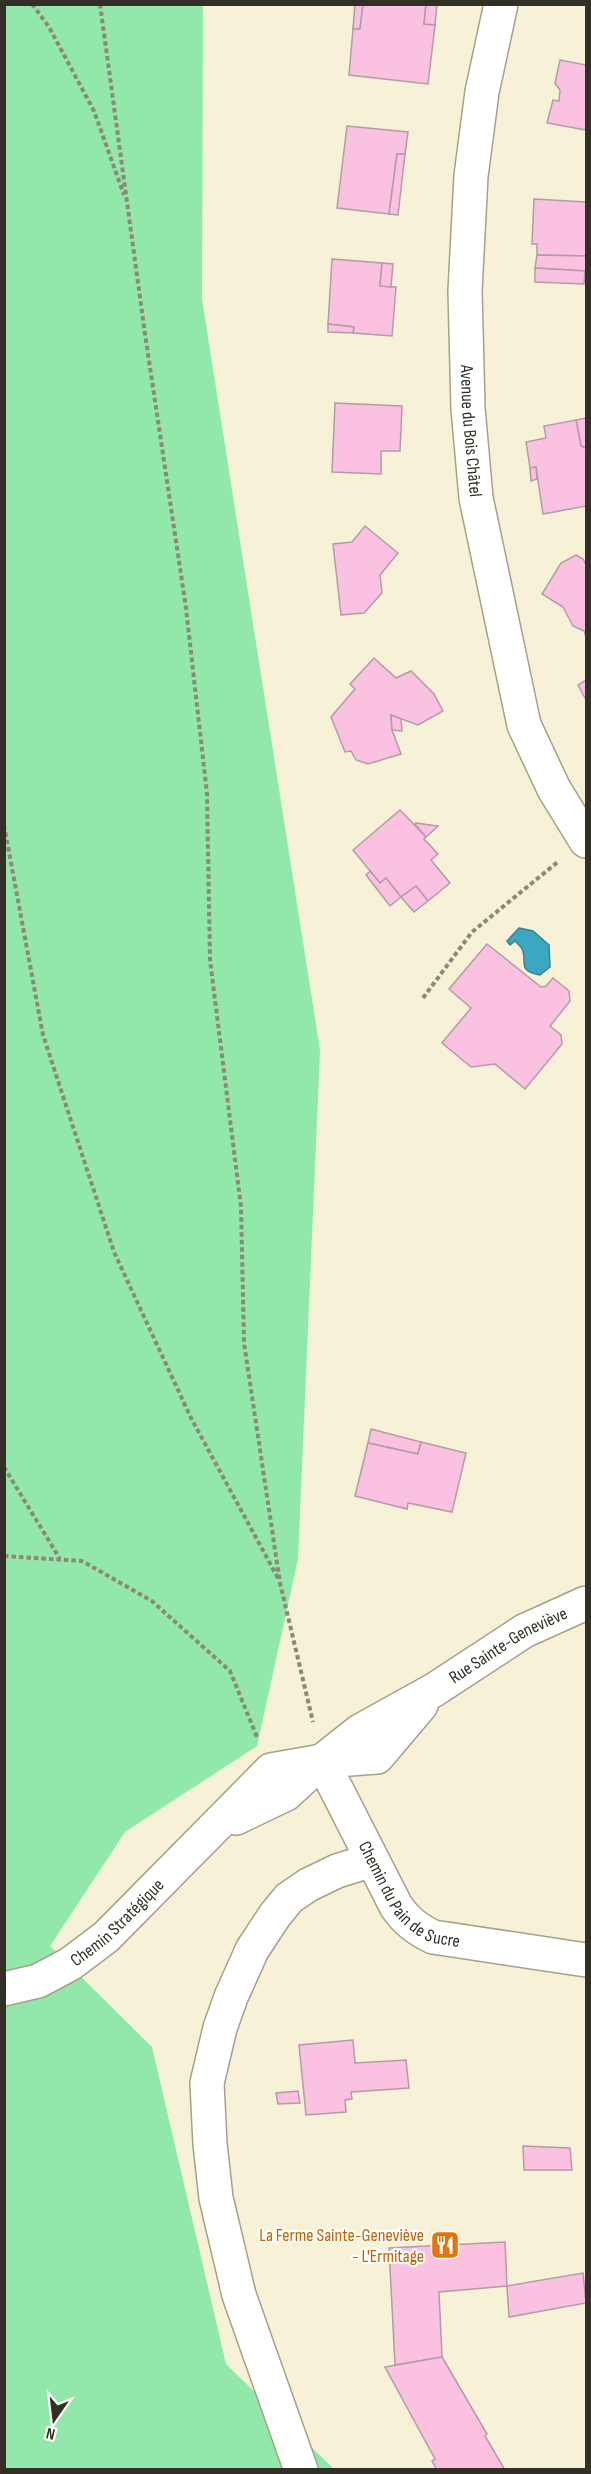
<svg xmlns="http://www.w3.org/2000/svg" width="591" height="2474" font-family="'Sofia Sans Condensed',sans-serif">
	<style>
		.green { fill: #92e7ab }
		.water { fill: #3ba7c1; stroke: #388392; stroke-width: 1.5 }
		.building { fill: #fbc1e1; stroke: #b39ba8; stroke-width: 1.5 }
		.lines { fill: none; stroke-linecap: round; stroke-linejoin: round }
		.minor-casing { stroke: #a7a18a; stroke-width: 36 }
		.tertiary-casing { stroke: #a7a18a; stroke-width: 36 }
		.path { stroke: #8c8877; stroke-width: 4; stroke-dasharray: 4.5 3; stroke-linecap: butt }
		.minor { stroke: #fff; stroke-width: 33 }
		.tertiary { stroke: #fff; stroke-width: 33 }
		.labels { text-anchor: middle; stroke-width: 4.5; stroke-linejoin: round; paint-order: stroke }
		.street-label { font-size: 18px; fill: #323026; stroke: #fffef9 }
		.food-label { font-size: 18px; fill: #c56008; stroke: #fffef9; text-anchor: end }
	</style>
	<rect width="100%" height="100%" fill="#f7f1d8"/>
	<!-- green -->
	<polygon class="green" points="5,5 203,5 202,299 320,1050 298,1559 257,1746 125,1832 50,1946 152,2047 226,2364 334,2469 5,2470"/>
	<!-- water -->
	<path class="water" d="M519,928L533,931L549,945L550,967L540,975C516,971 528,961 522,949C522,948 516,942 515,941L510,945L507,941Z"/>
	<!-- building -->
	<g class="building">
		<polygon points="355,4 363,4 360,29 353,29"/>
		<polygon points="363,4 426,4 424,24 435,25 428,84 349,75 353,29 360,29"/>
		<polygon points="426,4 437,4 435,25 424,24"/>
		<polygon points="560,60 586,65 586,130 547,123 553,100 559,101 560,90 555,83"/>
		<polygon points="347,126 408,132 405,154 397,154 389,214 337,208"/>
		<polygon points="397,154 405,154 398,215 389,214"/>
		<polygon points="534,199 586,202 586,256 537,255 537,244 532,244"/>
		<polygon points="537,255 586,256 586,271 535,268"/>
		<polygon points="332,259 382,263 380,286 396,287 392,336 353,333 354,327 328,324"/>
		<polygon points="382,263 393,264 391,287 380,286"/>
		<polygon points="535,268 585,271 584,284 535,282"/>
		<polygon points="328,324 354,327 353,333 328,332"/>
		<polygon points="335,403 402,406 400,451 381,451 381,474 332,472"/>
		<polygon points="586,418 586,448 581,446 576,420"/>
		<polygon points="576,420 581,446 586,448 586,506 543,514 536,467 530,468 526,442 546,438 544,426"/>
		<polygon points="536,467 537,479 531,481 530,468"/>
		<polygon points="365,526 398,553 380,575 382,593 364,613 341,615 333,544 352,542"/>
		<polygon points="576,555 583,559 586,565 586,637 584,631 573,626 563,607 542,594 561,563"/>
		<polygon points="374,658 396,678 411,671 434,694 443,711 418,725 391,715 392,730 401,754 368,764 356,760 351,751 345,752 331,717 355,689 350,684"/>
		<polygon points="586,680 586,700 578,685"/>
		<polygon points="391,715 401,719 402,731 392,730"/>
		<polygon points="400,810 426,837 424,839 438,854 431,860 450,883 428,901 416,886 401,897 386,878 380,883 353,850"/>
		<polygon points="416,823 438,826 426,837 415,824"/>
		<polygon points="370,871 380,883 386,878 401,897 390,906 366,875"/>
		<polygon points="416,886 428,901 414,912 401,897"/>
		<polygon points="487,944 541,987 546,986 553,978 569,991 570,1001 550,1026 561,1035 562,1044 525,1089 495,1064 471,1067 442,1043 471,1008 449,989"/>
		<polygon points="371,1429 421,1442 418,1454 368,1443"/>
		<polygon points="421,1442 466,1453 452,1512 408,1503 407,1509 355,1496 368,1443 418,1454"/>
		<polygon points="353,2040 355,2063 406,2060 409,2088 351,2092 352,2099 345,2100 346,2112 306,2115 299,2045"/>
		<polygon points="298,2091 300,2103 278,2104 276,2093"/>
		<polygon points="523,2146 570,2148 572,2170 524,2170"/>
		<polygon points="505,2242 507,2286 439,2292 442,2357 395,2365 389,2248"/>
		<polygon points="583,2273 586,2303 509,2317 507,2286"/>
		<polygon points="442,2357 487,2434 485,2436 505,2470 437,2470 432,2461 435,2459 385,2367"/>
	</g>
	<g class="lines">
		<!-- minor casing -->
		<g class="minor-casing">
			<g id="minor">
				<path id="s1" d="M501,4L482,92L471,176L465,291L468,408L476,498L524,725L554,789L586,841"/>
				<path id="s2" d="M322,1761L396,1906C406,1921 417,1929 433,1937L586,1960"/>
				<polyline points="236,1818 286,1794 322,1761"/>
				<path id="s3" d="M4,1989L38,1981L70,1964L106,1937L271,1770L322,1761"/>
				<polyline points="301,2470 239,2295 216,2198 210,2144 207,2083 220,2028 231,1997 252,1950 275,1915 289,1898 308,1885 337,1871 372,1860"/>
			</g>
		</g>
		<!-- tertiary casing -->
		<g class="tertiary-casing">
			<g id="tertiary">
				<path id="s4" d="M322,1761L360,1731L434,1690L524,1631L586,1603"/>
				<polyline points="322,1761 377,1757 421,1705"/>
			</g>
		</g>
		<!-- path -->
		<g class="path">
			<polyline points="32,4 49,27 94,111 124,195"/>
			<polyline points="100,4 145,334 186,608 207,794 210,960 241,1207 244,1343 280,1583 313,1722"/>
			<polyline points="4,825 43,1035 114,1252 191,1418 279,1580"/>
			<polyline points="423,998 472,932 559,861"/>
			<polyline points="4,1467 60,1559"/>
			<polyline points="4,1556 82,1561 152,1601 230,1671 257,1737"/>
		</g>
		<!-- minor -->
		<use href="#minor" class="minor"/>
		<!-- tertiary -->
		<use href="#tertiary" class="tertiary"/>
	</g>
	<!-- icons -->
	<defs>
		<g id="restaurant-square" transform="scale(1.5)"><rect x="-9" y="-9" width="18" height="18" rx="4" fill="#e8710a" stroke="#fffef9"/><path d="M-5-6h1v4h1v-4h1v4h1v-4h1v5L-1.5 .5V6h-2V.5L-5-1ZM5-6V6H3V1.5H1.5Q1.5-4 5-6Z" fill="#fff"/></g>
	</defs>
	<g fill-rule="evenodd">
		<use href="#restaurant-square" x="445" y="2245"/>
	</g>
	<g class="labels">
		<!-- street labels -->
		<g class="street-label">
			<text dy="6" stroke="none"><textPath href="#s1" startOffset="430">Avenue du Bois Châtel</textPath></text>
			<text dy="6" stroke="none"><textPath href="#s4" startOffset="220">Rue Sainte-Geneviève</textPath></text>
			<text dy="6" stroke="none"><textPath href="#s2" startOffset="165">Chemin du Pain de Sucre</textPath></text>
			<text dy="6" stroke="none"><textPath href="#s3" startOffset="134">Chemin Stratégique</textPath></text>
		</g>
		<!-- food labels -->
		<g class="food-label">
			<text x="424" y="2241">La Ferme Sainte-Geneviève<tspan x="424" dy="21">- L'Ermitage</tspan></text>
		</g>
	</g>
	<!-- border -->
	<rect width="591" height="2474" fill="none" stroke="#323026" stroke-width="12"/>
	<!-- north arrow -->
	<g transform="translate(54 2420) rotate(194)" stroke="#fffef9" stroke-width="4.5" paint-order="stroke">
	<path d="M0-4.5L10 22L0 15L-10 22Z" fill="#323026"/>
	<text y="-9" font-size="16" font-weight="bold" text-anchor="middle" fill="#323026">N</text>
	</g>
</svg>
